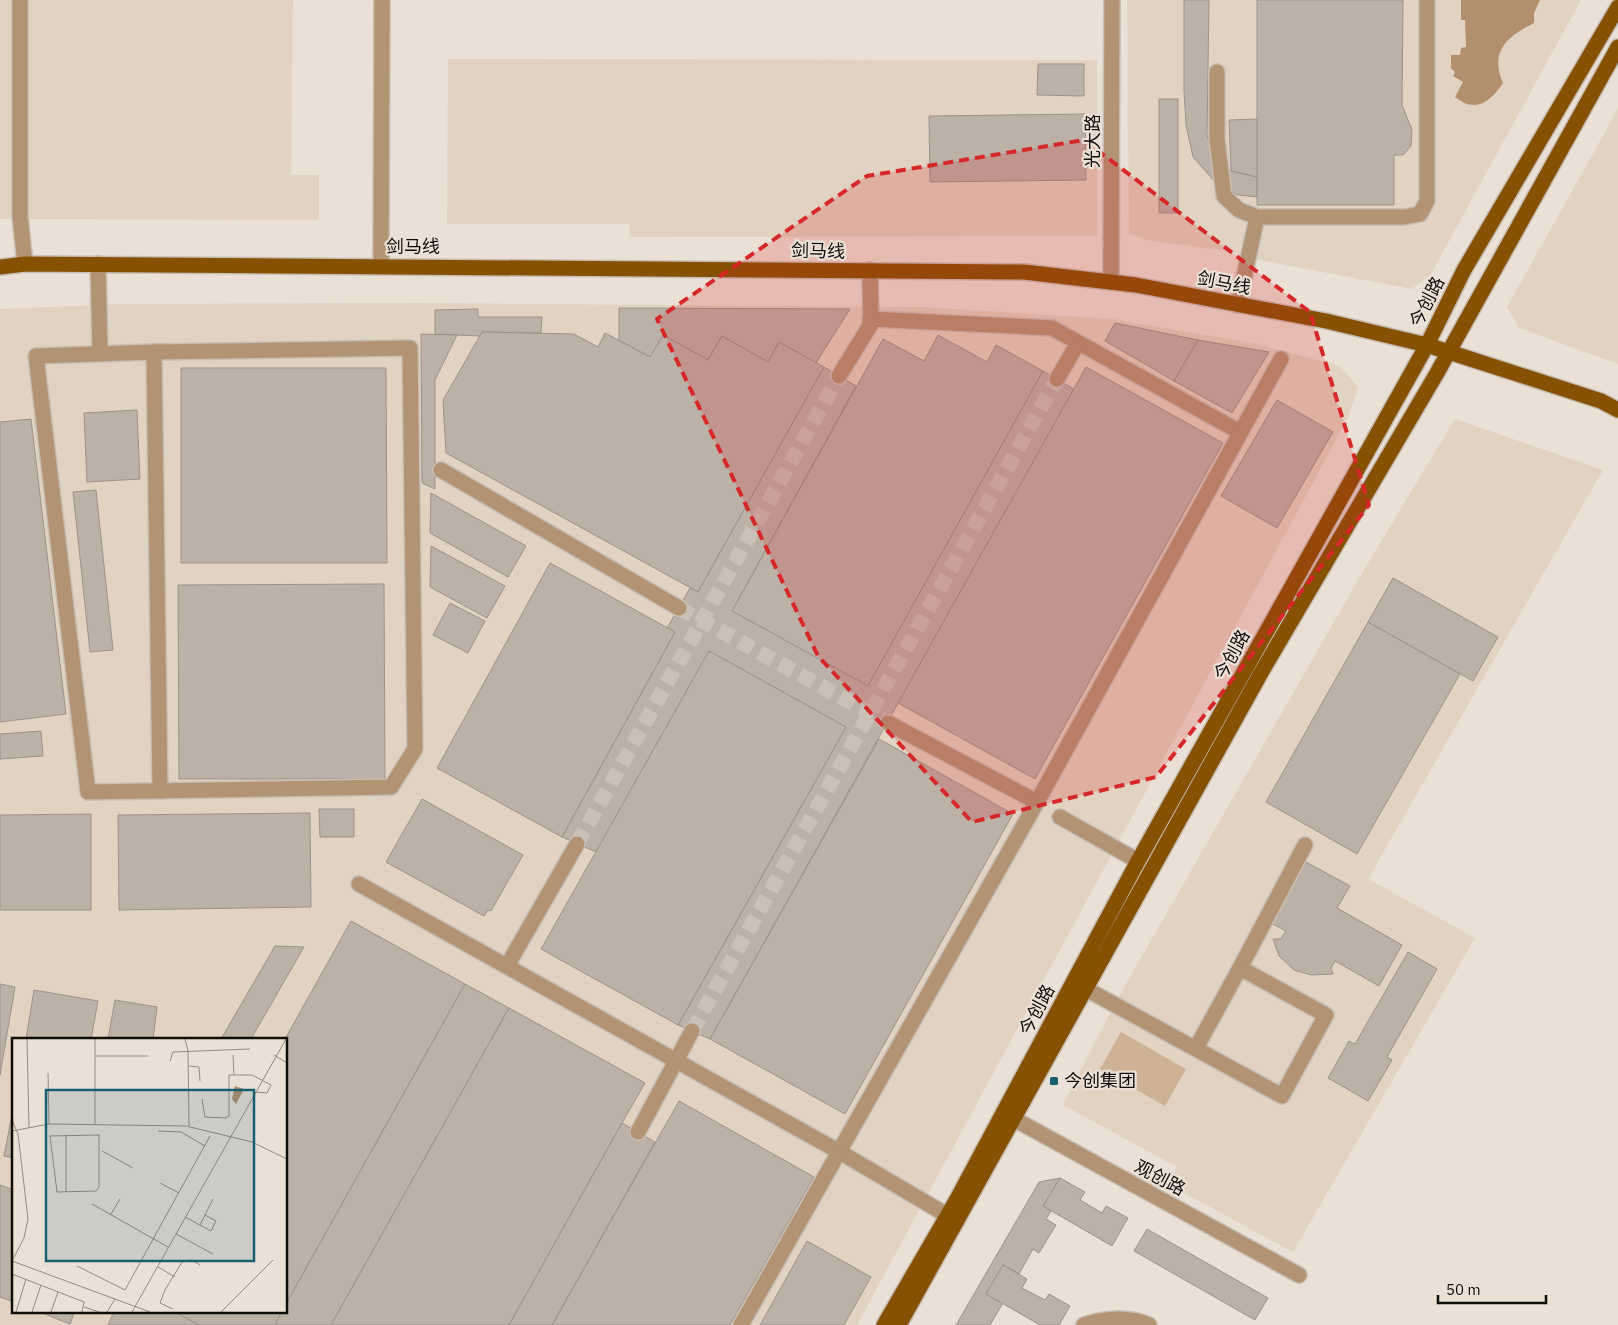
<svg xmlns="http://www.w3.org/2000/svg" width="1618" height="1325" font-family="'IBM Plex Sans','Noto Sans SC',sans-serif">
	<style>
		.built { fill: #e2d2c1; fill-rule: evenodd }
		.green { fill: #ceb296 }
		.water { fill: #b3906d }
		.building { fill: #bcb1a7; stroke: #9d9289 }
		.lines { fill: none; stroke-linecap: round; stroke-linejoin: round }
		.minor-tunnel { stroke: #cac0b6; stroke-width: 15; stroke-dasharray: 15 8; stroke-linecap: butt }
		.minor-casing { stroke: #c8beb4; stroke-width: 18 }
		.major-casing { stroke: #c8beb4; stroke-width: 18 }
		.minor { stroke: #b29475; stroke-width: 15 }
		.major { stroke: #865103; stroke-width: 15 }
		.marked { fill: #d62828; fill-opacity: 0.2; stroke: #d62828; stroke-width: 4; stroke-dasharray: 10 6; stroke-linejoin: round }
		.poi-dot { fill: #185f70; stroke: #ebe0d5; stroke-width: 2 }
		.labels { text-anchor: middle; stroke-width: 4.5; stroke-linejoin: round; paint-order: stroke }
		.street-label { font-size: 18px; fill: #100c09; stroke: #ebe0d5 }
		.poi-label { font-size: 18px; fill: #100c09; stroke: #ebe0d5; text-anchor: start }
		.inset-road { fill: none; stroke: #938b83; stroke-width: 1 }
		.view { fill: #185f70; fill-opacity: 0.15; stroke: #185f70; stroke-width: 2.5 }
		.inset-edge { fill: none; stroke: #100c09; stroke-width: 2.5 }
	</style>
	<rect width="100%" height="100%" fill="#ebe0d5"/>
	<!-- built -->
	<g class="built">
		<polygon points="0,0 293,0 291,175 319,175 319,220 0,219"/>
		<polygon points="1127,0 1581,0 1431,274 1412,289 1259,260 1221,250 1151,241 1129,234"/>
		<polygon points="448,59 1097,60 1097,236 630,237 629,224 447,224"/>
		<polygon points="1618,109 1618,364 1519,328 1507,307"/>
		<path d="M421,303L922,307L1113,319L1257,344L1340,366L1358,387L1348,418L857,1325H0V309L124,304ZM14,1039H286V1311H14Z"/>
		<polygon points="1455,419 1603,470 1368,879 1475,938 1293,1252 1169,1185 1177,1167 1063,1105 1115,1003 1365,568"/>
	</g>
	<!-- green -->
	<polygon class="green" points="1121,1032 1186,1069 1165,1106 1100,1069"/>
	<!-- water -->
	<path class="water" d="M1461,0H1540L1534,13V23C1508,36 1489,51 1503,83C1491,101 1476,114 1455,97L1463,82L1453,76L1455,72L1451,68V55H1460L1461,48L1466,47L1465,20H1461Z"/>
	<!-- building -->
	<g class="building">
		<polygon points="1184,0 1209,0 1207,135 1213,152 1231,171 1257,177 1257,197 1238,195 1216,183 1193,157 1186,125 1184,90"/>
		<polygon points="1257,0 1403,0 1402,105 1412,130 1411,146 1403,155 1394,155 1394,205 1257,205"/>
		<polygon points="1038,64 1084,64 1084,96 1037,95"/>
		<rect x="1159" y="99" width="19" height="114"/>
		<polygon points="1085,114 1086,180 930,182 929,116"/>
		<polygon points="1257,119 1257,177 1231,171 1229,120"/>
		<polygon points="619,308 850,309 816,363 779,342 768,362 722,336 708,360 663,335 650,357 619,340"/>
		<polygon points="478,309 478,317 542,317 541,333 482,332 480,336 435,334 435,310"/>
		<polygon points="1115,323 1198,340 1174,381 1105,341"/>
		<polygon points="482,332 574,334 598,347 605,333 650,357 663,335 708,360 722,336 768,362 779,342 824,367 698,592 446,453 443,400"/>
		<polygon points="421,334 457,335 435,380 435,489 422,483"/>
		<polygon points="938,335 987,362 996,345 1043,371 868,686 732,611 883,339 924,361"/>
		<polygon points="1198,340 1269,352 1232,413 1174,381"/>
		<polygon points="824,367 856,386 732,611 868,686 1043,371 1074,389 710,1039 678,1025 846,727 709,651 596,852 562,837 675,632 667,628 690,588 698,592"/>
		<polygon points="1086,367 1223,443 1035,779 898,703"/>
		<polygon points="181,368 386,368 387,563 181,563"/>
		<polygon points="1277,400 1333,432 1277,528 1221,496"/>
		<polygon points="137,410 140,479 87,482 84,413"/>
		<polygon points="31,419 66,714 0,722 0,422"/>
		<polygon points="96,490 113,650 90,652 73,492"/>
		<polygon points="431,493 526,546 508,577 430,533"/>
		<polygon points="431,546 505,586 487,618 430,587"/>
		<polygon points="550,563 675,632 562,837 437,768"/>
		<polygon points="1393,578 1498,637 1473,681 1368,622"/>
		<polygon points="384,584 385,779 179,779 178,585"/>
		<polygon points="450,603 485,621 468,653 433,635"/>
		<polygon points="1368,622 1460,674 1357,854 1266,802"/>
		<polygon points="709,651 846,727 678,1025 541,949"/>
		<polygon points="41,731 43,756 0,759 0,734"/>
		<polygon points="879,739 1013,814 845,1114 710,1039"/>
		<polygon points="422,799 523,855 491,911 488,910 484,916 386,862"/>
		<polygon points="319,809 354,809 354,837 320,837"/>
		<polygon points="310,813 311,907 119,910 118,815"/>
		<polygon points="91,814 91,910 0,910 0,815"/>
		<polygon points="1306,862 1350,886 1337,908 1402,945 1379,986 1335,961 1331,968 1333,974 1311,975 1294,970 1279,956 1273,939 1281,939 1286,931 1271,923"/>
		<polygon points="351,921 465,984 286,1304 285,1039"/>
		<polygon points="275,946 304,947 251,1039 221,1039"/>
		<polygon points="1408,952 1437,969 1387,1057 1392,1060 1368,1101 1328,1078 1349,1041 1355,1044"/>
		<polygon points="0,984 15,987 0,1075"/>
		<polygon points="465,984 509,1008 331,1325 275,1325 282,1311 286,1311 286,1304"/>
		<polygon points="34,990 98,1001 91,1039 26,1039"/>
		<polygon points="115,1000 157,1007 153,1039 108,1039"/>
		<polygon points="509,1008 645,1083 622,1123 509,1325 331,1325"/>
		<polygon points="679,1101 814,1177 730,1325 552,1325"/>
		<polygon points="14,1104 14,1158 4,1156"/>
		<polygon points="622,1123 655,1142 552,1325 509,1325"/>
		<polygon points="1060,1178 1085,1192 1080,1200 1102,1213 1106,1206 1128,1218 1112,1246 1043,1206"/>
		<polygon points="1060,1178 1043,1206 1051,1211 1046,1219 1056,1225 1039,1253 1033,1249 1019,1274 1003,1265 986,1294 1003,1303 990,1325 956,1325 1039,1182"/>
		<polygon points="0,1185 14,1190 14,1302 0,1297"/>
		<polygon points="1147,1229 1268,1298 1255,1320 1134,1251"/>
		<polygon points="807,1241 871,1277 844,1325 760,1325"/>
		<polygon points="1003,1265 1027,1279 1022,1288 1045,1300 1049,1294 1070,1306 1059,1325 1040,1325 986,1294"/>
		<polygon points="37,1311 75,1311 70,1324"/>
		<polygon points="114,1311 174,1311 199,1325 108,1325"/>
		<polygon points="174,1311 282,1311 275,1325 199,1325"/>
	</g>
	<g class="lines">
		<!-- minor-tunnel -->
		<g class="minor-tunnel">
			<polyline points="679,608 888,723"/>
			<polyline points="577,844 839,376"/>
			<polyline points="692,1031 1057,379"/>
		</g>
		<!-- minor casing -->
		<g class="minor-casing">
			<g id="minor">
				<polyline points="20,0 20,216 25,264"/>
				<polyline points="1217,72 1217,139 1224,196 1239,210 1257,217 1405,217 1420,214 1427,201 1427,0"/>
				<polyline points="98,264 100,353"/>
				<polyline points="381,266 382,0"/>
				<polyline points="1111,282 1112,0"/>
				<polyline points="1238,305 1257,217"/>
				<polyline points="870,319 1052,328 1240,432"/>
				<polygon points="410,348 415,749 391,787 88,792 36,356 154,352"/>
				<polyline points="154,352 160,791"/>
				<polyline points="839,376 871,324 870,270"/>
				<polyline points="1057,379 1078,343"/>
				<polyline points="441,470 679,608"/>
				<polyline points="888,723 1037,802"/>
				<polyline points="1060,817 1138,861"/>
				<polyline points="359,884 838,1151 957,1221"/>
				<polyline points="507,966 577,844"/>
				<polyline points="1240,968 1305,845"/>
				<polyline points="1086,989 1282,1096 1326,1015 1240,968 1196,1048"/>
				<polyline points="1003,1113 1299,1275"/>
				<polyline points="638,1132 692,1031"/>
				<polyline points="741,1325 1037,802 1281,359"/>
				<path d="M1084,1325C1106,1318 1128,1316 1149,1325"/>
			</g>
		</g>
		<!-- major casing -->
		<g class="major-casing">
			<g id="major">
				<polyline points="0,267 25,264 1024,272 1136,285 1326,321 1427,345 1601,401 1618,410"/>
				<polyline points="884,1325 957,1199 1138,861 1427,345 1464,270 1618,7"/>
				<polyline points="899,1325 1262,671 1437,373 1618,47"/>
			</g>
		</g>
		<!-- minor -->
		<use href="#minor" class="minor"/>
		<!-- major -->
		<use href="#major" class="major"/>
	</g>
	<!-- marked area -->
	<path class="marked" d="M1084,140L1310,312L1369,505L1156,777L972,822L818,656L657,319L867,176Z"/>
	<!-- markers -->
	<rect class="poi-dot" x="1049" y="1076" width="10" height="10" rx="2.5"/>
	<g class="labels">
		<!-- street labels -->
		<g class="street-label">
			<text transform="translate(1093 141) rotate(-90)" y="6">光大路</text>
			<text x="413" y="253">剑马线</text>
			<text transform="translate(818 251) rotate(1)" y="6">剑马线</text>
			<text transform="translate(1224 283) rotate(11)" y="6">剑马线</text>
			<text transform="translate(1427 302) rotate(-63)" y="6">今创路</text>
			<text transform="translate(1232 655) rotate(-61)" y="6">今创路</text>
			<text transform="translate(1037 1010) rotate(-62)" y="6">今创路</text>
			<text transform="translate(1160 1178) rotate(28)" y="6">观创路</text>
		</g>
		<!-- poi labels -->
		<g class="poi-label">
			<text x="1064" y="1087">今创集团</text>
		</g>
	</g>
	<!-- overview -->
	<g transform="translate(12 1038)">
		<rect width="275" height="275" fill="#ebe0d5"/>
		<path d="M223,48L232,51L224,66L220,61Z" fill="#b3906d"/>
		<path class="inset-road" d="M15,1L17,89M83,1V86M173,1L176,13L177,88M221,17L222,37M262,17L275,25M83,18H136M158,23L161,14L238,11M177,28L187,29L188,43M36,35L37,86M190,61L193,79L214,80L217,78V37H240L259,47L255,55L243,54M0,82L6,96L16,181L12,200L0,223M0,93L37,86L174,88L240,104L275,121M146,93L169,94L193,108M54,97V154M87,97V149L84,153L45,154L38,98ZM90,113L121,130M148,145L167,155M80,166L156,209M99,176L108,161M193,177L201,161M173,179L199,193L204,183L193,177L188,187M164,196L201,216M0,223L138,274M65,228L113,252L198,98M146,229L163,239M0,236L72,264L70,274M72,269L87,274M161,271L148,265L153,252L170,224L180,222L188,227M4,274L14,241M20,274L29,247M39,274L46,254M95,274L103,261M120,274L274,1M209,274L261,222"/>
		<path class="view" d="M34,52H242V223H34Z"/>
		<rect width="275" height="275" class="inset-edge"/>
	</g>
	<!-- scale -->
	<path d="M1438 1295v8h108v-8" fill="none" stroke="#100c09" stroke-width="2.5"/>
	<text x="1446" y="1295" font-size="15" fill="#100c09" stroke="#ebe0d5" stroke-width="4" paint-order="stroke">50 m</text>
</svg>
